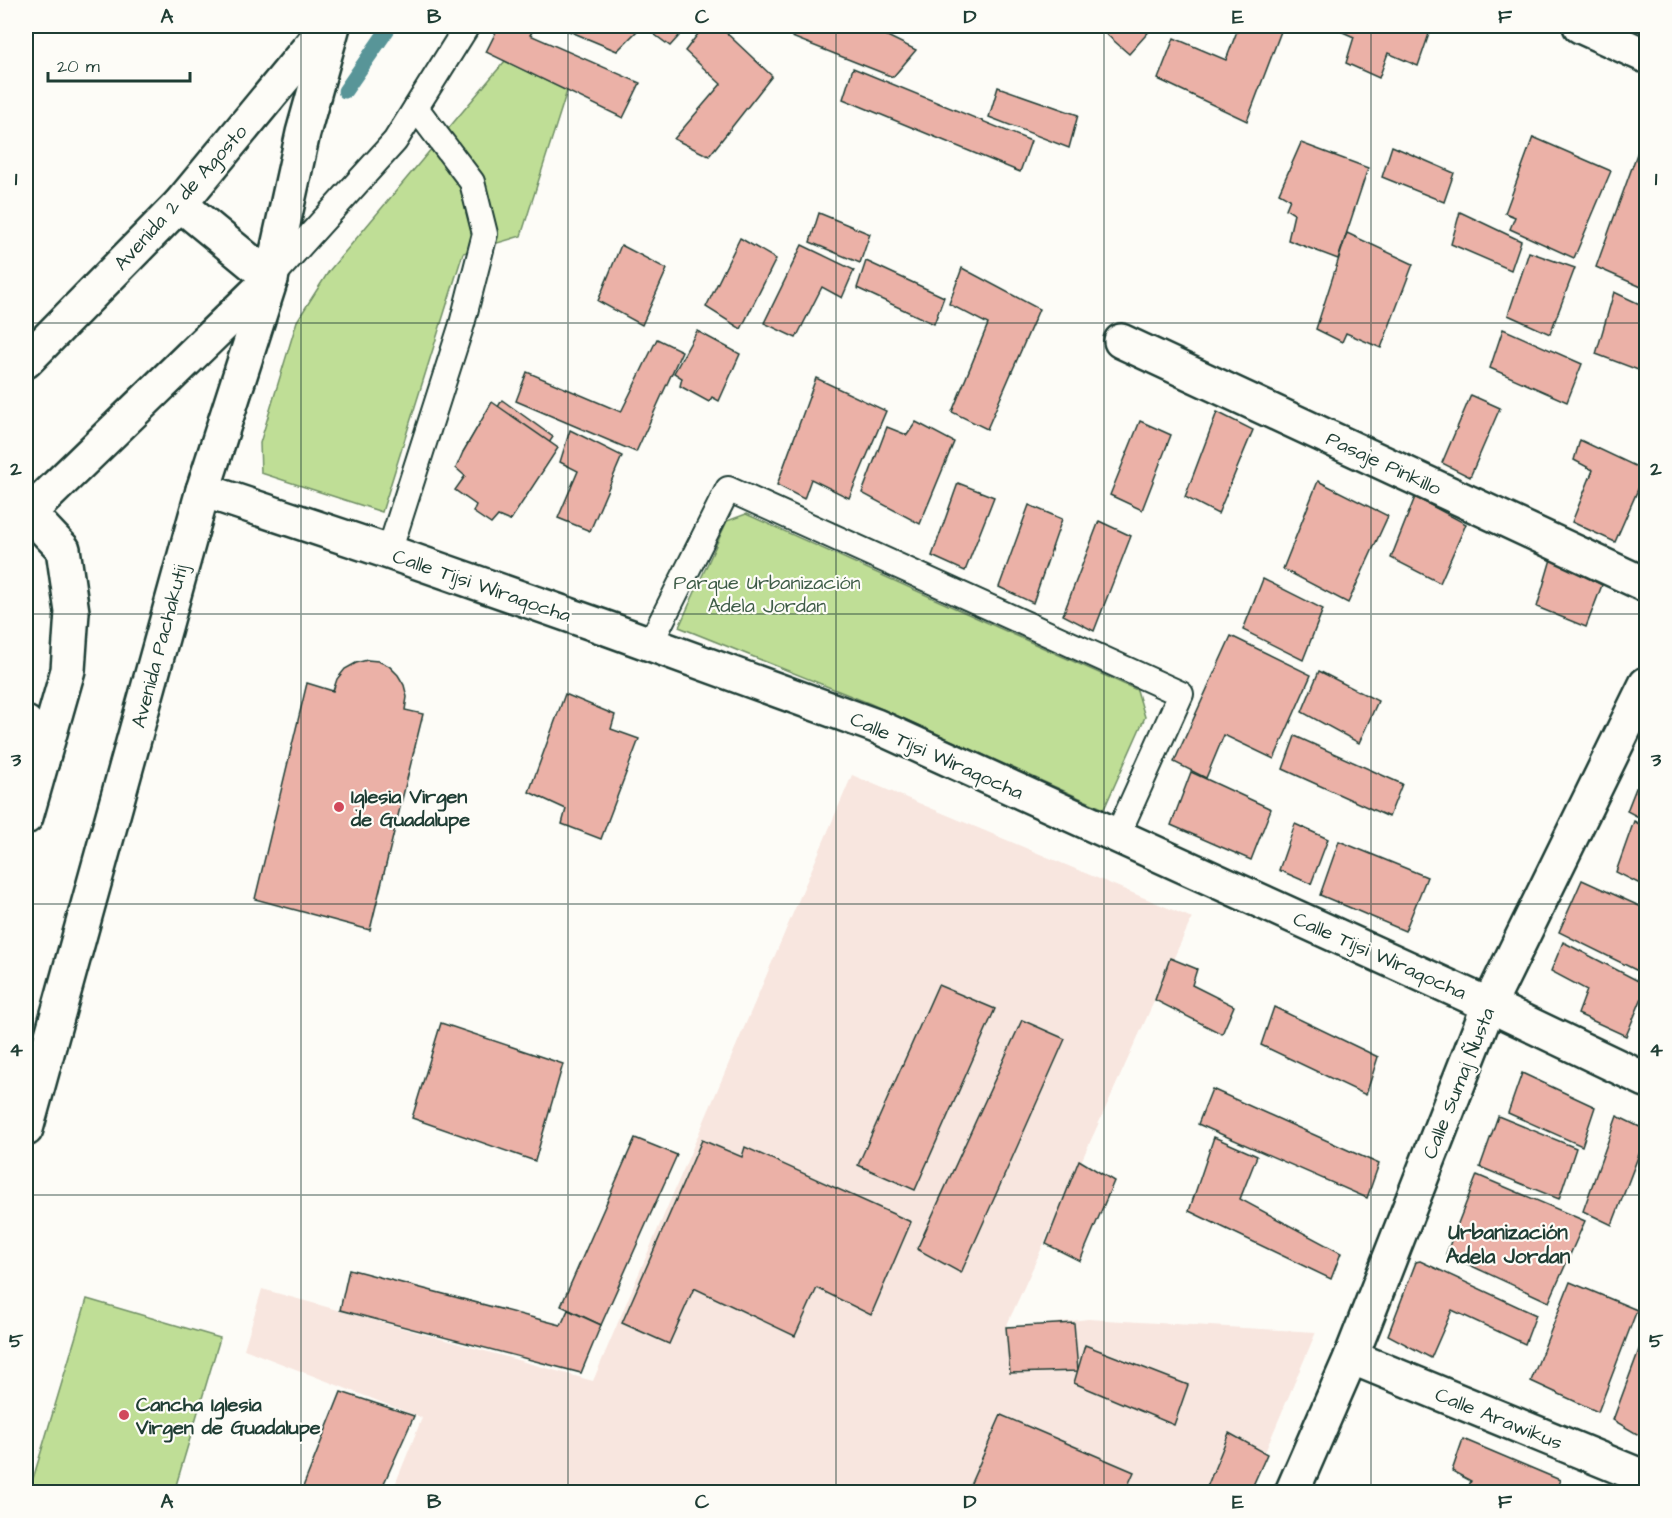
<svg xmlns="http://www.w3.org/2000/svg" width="1672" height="1518" font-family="'Architects Daughter',sans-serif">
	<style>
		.built { fill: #f8e6df }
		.green { fill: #bfde96; stroke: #6f8e65; stroke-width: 1.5 }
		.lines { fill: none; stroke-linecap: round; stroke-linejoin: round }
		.stream { stroke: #599598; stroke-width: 15 }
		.building { fill: #ebb1a7; stroke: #1f3d34; stroke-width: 1.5 }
		.lane-casing { stroke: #1f3d34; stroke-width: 28 }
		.street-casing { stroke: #1f3d34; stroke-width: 38 }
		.secondary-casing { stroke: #1f3d34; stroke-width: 38 }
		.lane { stroke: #fdfcf7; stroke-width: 24 }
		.street { stroke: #fdfcf7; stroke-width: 33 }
		.secondary { stroke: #fdfcf7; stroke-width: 33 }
		.grid { fill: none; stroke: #1f3d34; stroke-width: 1.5; stroke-opacity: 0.55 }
		.poi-dot { fill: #d1495b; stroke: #fdfcf7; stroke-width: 2 }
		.labels { text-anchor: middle; stroke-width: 4.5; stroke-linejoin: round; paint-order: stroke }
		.street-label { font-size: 20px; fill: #1f3d34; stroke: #fdfcf7 }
		.park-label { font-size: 20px; fill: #3f5d48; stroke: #fdfcf7 }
		.poi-label { font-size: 20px; font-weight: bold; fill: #1f3d34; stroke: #fdfcf7; text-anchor: start }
		.neighbourhood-label { font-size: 21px; font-weight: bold; fill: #1f3d34; stroke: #fdfcf7 }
		.neatline { fill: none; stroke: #1f3d34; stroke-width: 2 }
		.grid-label { font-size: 20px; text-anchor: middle; font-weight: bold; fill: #1f3d34 }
	</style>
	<rect width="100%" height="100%" fill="#fdfcf7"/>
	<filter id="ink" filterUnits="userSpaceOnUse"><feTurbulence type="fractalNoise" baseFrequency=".0167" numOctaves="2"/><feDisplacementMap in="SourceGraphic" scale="12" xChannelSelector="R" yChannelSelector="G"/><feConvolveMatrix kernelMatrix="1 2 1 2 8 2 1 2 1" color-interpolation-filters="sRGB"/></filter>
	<g filter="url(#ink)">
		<!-- built -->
		<polygon class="built" points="852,775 1192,918 1005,1329 1088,1319 1316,1332 1248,1492 392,1492 422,1418 244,1349 262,1289 593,1381"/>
		<!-- green -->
		<g class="green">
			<polygon points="505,61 567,91 521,236 463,253 382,512 261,473 260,443 297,321 329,271"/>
			<polygon points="746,514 1137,690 1145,717 1104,809 871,704 679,627 727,521"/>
			<polygon points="87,1299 220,1338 174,1492 29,1492"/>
		</g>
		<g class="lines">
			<!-- stream -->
			<polyline class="stream" points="345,91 390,26"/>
		</g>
		<!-- building -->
		<g class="building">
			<polygon points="499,26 536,26 530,35 640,83 623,118 486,52"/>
			<polygon points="557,26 642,26 617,51"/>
			<polygon points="643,26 688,26 670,46"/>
			<polygon points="704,26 719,26 772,76 709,156 674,139 721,84 685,51"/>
			<polygon points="802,26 867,26 916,50 893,77 792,37"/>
			<polygon points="1097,26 1154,26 1129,54"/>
			<polygon points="1239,26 1283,26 1247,121 1158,79 1174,38 1226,60"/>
			<polygon points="1329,26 1409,26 1429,34 1418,66 1388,53 1379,78 1346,63 1354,37"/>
			<polygon points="853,68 1031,141 1020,172 843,99"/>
			<polygon points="998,87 1078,115 1069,148 989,117"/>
			<polygon points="1646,129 1646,289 1596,267"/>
			<polygon points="1533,137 1611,171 1574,258 1510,229 1515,217 1505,213"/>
			<polygon points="1301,143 1368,168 1338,259 1288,240 1294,214 1286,209 1290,199 1279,193"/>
			<polygon points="1392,146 1454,173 1444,202 1382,177"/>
			<polygon points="1460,212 1521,241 1511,270 1451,244"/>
			<polygon points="819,213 870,234 860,263 810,242"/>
			<polygon points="1347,233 1413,264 1381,348 1346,333 1342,342 1316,329"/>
			<polygon points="740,238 776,259 741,329 706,307"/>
			<polygon points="621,245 667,269 642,325 598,301"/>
			<polygon points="802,245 854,270 842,298 822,287 796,338 764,323"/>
			<polygon points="1529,252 1575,268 1550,334 1508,315"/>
			<polygon points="866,261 944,297 934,324 857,288"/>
			<polygon points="962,268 1039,309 987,429 952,412 988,324 949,304"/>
			<polygon points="1614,292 1646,307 1646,373 1596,354"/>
			<polygon points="1503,329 1582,364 1567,402 1490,368"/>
			<polygon points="697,331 740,354 719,401 712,397 709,402 680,386 682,378 674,373"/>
			<polygon points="657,339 682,351 636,452 516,401 527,372 621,412"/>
			<polygon points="816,378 886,411 849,498 811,479 804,499 777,485"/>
			<polygon points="1471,395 1500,408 1470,477 1442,463"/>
			<polygon points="502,400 553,437 518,489 463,452 480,423 486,427"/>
			<polygon points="492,402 558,448 510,521 498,516 491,524 473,512 476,505 455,490 465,476 456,468 463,452"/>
			<polygon points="1217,412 1253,430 1218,514 1185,497"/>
			<polygon points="1140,421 1171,435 1142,510 1110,495"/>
			<polygon points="916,422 954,442 920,524 862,493 887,427 907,435"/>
			<polygon points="570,430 622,456 590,531 558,518 578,471 560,462"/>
			<polygon points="1580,440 1646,471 1615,542 1572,522 1593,470 1574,460"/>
			<polygon points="1318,481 1388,516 1348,603 1283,569"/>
			<polygon points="958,483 994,497 965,571 932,556"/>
			<polygon points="1415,497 1466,524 1440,583 1391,558"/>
			<polygon points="1029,505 1062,519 1033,603 999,587"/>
			<polygon points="1099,521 1131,536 1094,631 1063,615"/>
			<polygon points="1551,559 1602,585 1586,627 1537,607"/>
			<polygon points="1263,579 1323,609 1303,660 1243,630"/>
			<polygon points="1231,636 1311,675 1274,759 1224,735 1206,778 1174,762"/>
			<polygon points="367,660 378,661 389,666 398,675 404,685 407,697 405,710 423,714 370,930 255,899 307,683 333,691 337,679 345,669 356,663"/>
			<polygon points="1319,671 1378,701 1359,743 1302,712"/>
			<polygon points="565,694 615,715 611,729 639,739 601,839 562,824 566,809 529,792"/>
			<polygon points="1295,736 1402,784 1389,817 1283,769"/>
			<polygon points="1191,772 1271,809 1251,860 1171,825"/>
			<polygon points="1636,788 1646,793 1646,821 1627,811"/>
			<polygon points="1634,821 1646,828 1646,887 1616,872"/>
			<polygon points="1295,824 1328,839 1311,884 1279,870"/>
			<polygon points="1339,841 1427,877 1405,931 1320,895"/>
			<polygon points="1582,880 1646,909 1646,918 1642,933 1646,936 1646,975 1559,932"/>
			<polygon points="1563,942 1646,985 1646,988 1626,1036 1578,1014 1587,990 1551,971"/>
			<polygon points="1170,958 1197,969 1192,985 1234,1006 1222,1034 1155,1000"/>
			<polygon points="938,985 995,1009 915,1190 858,1165"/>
			<polygon points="1274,1007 1378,1057 1366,1095 1261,1045"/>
			<polygon points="1022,1020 1065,1039 961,1273 917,1249"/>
			<polygon points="441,1023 563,1064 535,1161 412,1118"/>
			<polygon points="1522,1073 1595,1107 1582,1146 1508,1113"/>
			<polygon points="1212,1089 1379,1164 1367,1198 1198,1124"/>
			<polygon points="1498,1116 1576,1148 1559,1199 1480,1167"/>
			<polygon points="1617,1116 1646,1130 1646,1136 1612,1225 1583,1211"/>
			<polygon points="1214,1137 1257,1156 1240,1199 1341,1253 1331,1279 1189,1211"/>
			<polygon points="635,1138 677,1155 601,1325 561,1306"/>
			<polygon points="702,1140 742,1157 745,1147 911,1222 871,1315 817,1288 795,1336 694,1288 669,1344 622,1323"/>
			<polygon points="1079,1160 1114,1181 1080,1261 1046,1244"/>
			<polygon points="1477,1175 1585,1221 1549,1302 1446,1254"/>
			<polygon points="1420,1261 1536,1315 1525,1344 1452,1310 1431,1358 1388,1335 1416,1262"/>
			<polygon points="349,1269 561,1325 568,1310 601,1325 581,1373 340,1310"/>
			<polygon points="1570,1282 1637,1310 1598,1412 1531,1381"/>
			<polygon points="1074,1323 1078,1371 1010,1373 1006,1327"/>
			<polygon points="1646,1331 1646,1428 1642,1437 1613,1420"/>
			<polygon points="1085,1345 1188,1385 1174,1425 1074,1383"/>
			<polygon points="341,1392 414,1416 380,1492 301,1492"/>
			<polygon points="1001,1415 1134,1472 1125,1492 967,1492"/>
			<polygon points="1229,1433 1267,1454 1250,1492 1205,1492"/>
			<polygon points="1463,1439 1560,1480 1555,1492 1466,1492 1471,1481 1452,1471"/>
		</g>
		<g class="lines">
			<!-- lane casing -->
			<g class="lane-casing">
				<g id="lane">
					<polyline points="273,276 395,141 467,26"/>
					<polyline points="389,552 462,324 485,234 472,182 416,108"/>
					<polyline points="650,644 728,489 1181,694 1117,836"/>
				</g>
			</g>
			<!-- street casing -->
			<g class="street-casing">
				<g id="street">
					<polyline points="1580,26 1646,56"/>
					<polyline points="1121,341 1646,585"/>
					<polyline points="203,490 389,552 609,629 876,726 1489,1005 1646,1080"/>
					<polyline points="1351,1357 1646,1478"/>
					<polyline points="1292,1492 1351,1357 1489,1005 1646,684"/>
				</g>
			</g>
			<!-- secondary casing -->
			<g class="secondary-casing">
				<g id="secondary">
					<polyline points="180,204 271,279"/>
					<polyline points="26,361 180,204 327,26"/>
					<polyline points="26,510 63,549 72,612 68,670 26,817"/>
					<polyline points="29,513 267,282"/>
					<polyline points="26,723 42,761"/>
					<polyline points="26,1129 203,490 271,279 303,133 333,26"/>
				</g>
			</g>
			<!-- lane -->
			<use href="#lane" class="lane"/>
			<!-- street -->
			<use href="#street" class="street"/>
			<!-- secondary -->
			<use href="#secondary" class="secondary"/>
		</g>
	</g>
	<!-- grid -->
	<path class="grid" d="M301,26V1492M568,26V1492M836,26V1492M1104,26V1492M1371,26V1492M26,323H1646M26,614H1646M26,904H1646M26,1195H1646"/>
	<!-- markers -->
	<g class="poi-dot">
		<circle cx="339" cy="807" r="6"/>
		<circle cx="124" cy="1415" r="6"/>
	</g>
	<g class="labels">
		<!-- street labels -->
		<g class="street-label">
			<text transform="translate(180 197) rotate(-48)" y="7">Avenida 2 de Agosto</text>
			<text transform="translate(1384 463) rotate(25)" y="7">Pasaje Pinkillo</text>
			<text transform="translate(482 585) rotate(19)" y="7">Calle Tijsi Wiraqocha</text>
			<text transform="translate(159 646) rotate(-75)" y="7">Avenida Pachakutij</text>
			<text transform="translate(937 755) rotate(24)" y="7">Calle Tijsi Wiraqocha</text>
			<text transform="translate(1380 955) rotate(24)" y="7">Calle Tijsi Wiraqocha</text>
			<text transform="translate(1458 1083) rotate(-68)" y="7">Calle Sumaj Ñusta</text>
			<text transform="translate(1499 1418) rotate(22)" y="7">Calle Arawikus</text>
		</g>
		<!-- park labels -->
		<g class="park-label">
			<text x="767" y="589">Parque Urbanización<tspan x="767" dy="23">Adela Jordan</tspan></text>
		</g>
		<!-- poi labels -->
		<g class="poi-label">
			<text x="351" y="803">Iglesia Virgen<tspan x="351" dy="23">de Guadalupe</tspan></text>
			<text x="136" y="1411">Cancha Iglesia<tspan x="136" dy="23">Virgen de Guadalupe</tspan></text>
		</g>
		<!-- neighbourhood labels -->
		<g class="neighbourhood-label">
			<text x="1508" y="1239">Urbanización<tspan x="1508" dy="24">Adela Jordan</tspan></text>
		</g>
	</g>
	<!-- margin -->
	<rect width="1672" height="1518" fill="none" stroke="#fdfcf7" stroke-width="66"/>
	<!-- scale -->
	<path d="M48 72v9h142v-9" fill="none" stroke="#1f3d34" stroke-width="3"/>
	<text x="57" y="72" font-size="18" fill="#1f3d34" stroke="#fdfcf7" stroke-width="4.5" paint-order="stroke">20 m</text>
	<rect x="33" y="33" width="1606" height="1452" class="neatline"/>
	<g class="grid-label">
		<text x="167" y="23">A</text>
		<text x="434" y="23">B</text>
		<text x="702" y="23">C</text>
		<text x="970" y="23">D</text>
		<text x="1238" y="23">E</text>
		<text x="1505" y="23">F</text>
		<text x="16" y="185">1</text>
		<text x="1656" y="185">1</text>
		<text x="16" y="475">2</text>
		<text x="1656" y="475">2</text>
		<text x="16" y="766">3</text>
		<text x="1656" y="766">3</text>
		<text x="16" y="1056">4</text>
		<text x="1656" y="1056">4</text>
		<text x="16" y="1347">5</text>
		<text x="1656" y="1347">5</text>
		<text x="167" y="1508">A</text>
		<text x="434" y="1508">B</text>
		<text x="702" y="1508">C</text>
		<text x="970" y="1508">D</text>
		<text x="1238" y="1508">E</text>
		<text x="1505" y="1508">F</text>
	</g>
</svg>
